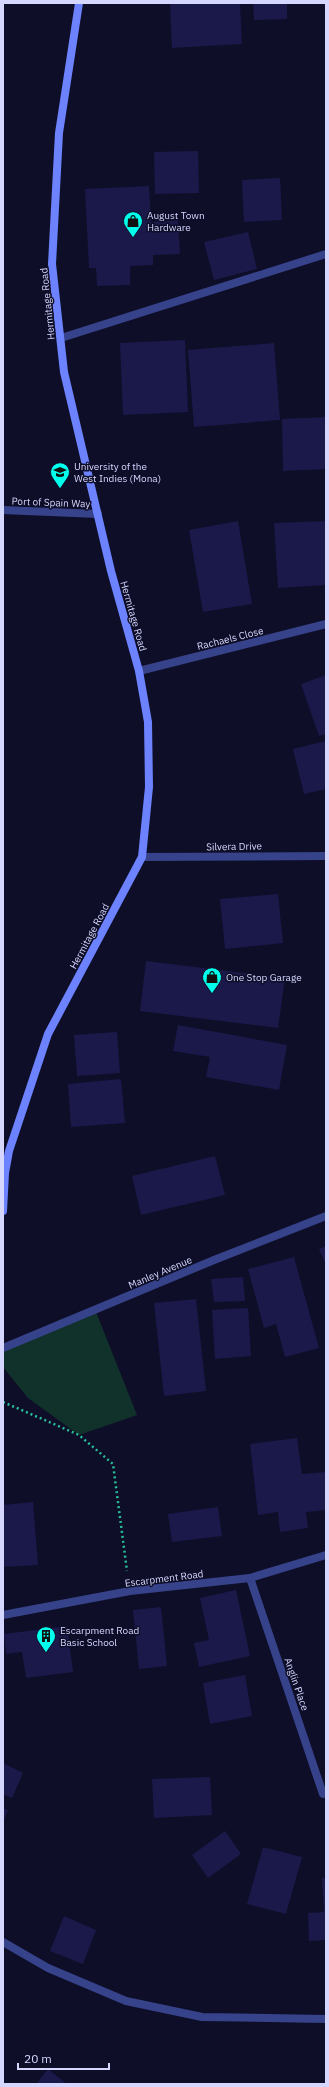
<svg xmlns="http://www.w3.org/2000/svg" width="329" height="2087" font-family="'IBM Plex Sans',sans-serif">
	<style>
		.green { fill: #11322b }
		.building { fill: #1a194a }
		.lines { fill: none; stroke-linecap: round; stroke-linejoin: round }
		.path { stroke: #28c09b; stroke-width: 2.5; stroke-dasharray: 2 3; stroke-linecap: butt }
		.lane { stroke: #364289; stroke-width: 8 }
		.street { stroke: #364289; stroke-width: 8 }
		.secondary { stroke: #6c82ff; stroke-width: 8 }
		.labels { text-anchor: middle; stroke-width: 3; stroke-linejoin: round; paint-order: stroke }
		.poi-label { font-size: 10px; fill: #d5d7ff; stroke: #0e0e28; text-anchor: start }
		.street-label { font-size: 10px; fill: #d5d7ff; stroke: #0e0e28 }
	</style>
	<rect width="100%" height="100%" fill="#0e0e28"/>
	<!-- green -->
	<polygon class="green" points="94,1307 137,1415 79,1435 28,1398 3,1367 3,1353 59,1320"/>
	<!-- building -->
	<g class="building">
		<polygon points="170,3 240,3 242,44 172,48"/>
		<polygon points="253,3 287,3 287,19 254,20"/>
		<polygon points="198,151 199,193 155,194 154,152"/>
		<polygon points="280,178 282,220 244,222 242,180"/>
		<polygon points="149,186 151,222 178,220 180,254 153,255 153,265 130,266 130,285 97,286 96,268 89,268 85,189"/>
		<polygon points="248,232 257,269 214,280 204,242"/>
		<polygon points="185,340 188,412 123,415 120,343"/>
		<polygon points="274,343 280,420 194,427 188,350"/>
		<polygon points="326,417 326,469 283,471 282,419"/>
		<polygon points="238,521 252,604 203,612 189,530"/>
		<polygon points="326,521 326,585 278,588 274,523"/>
		<polygon points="326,675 326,734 319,736 301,684"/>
		<polygon points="326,741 326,789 304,794 293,749"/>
		<polygon points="278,894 283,943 225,949 220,899"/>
		<polygon points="146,961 285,978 278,1028 140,1011"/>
		<polygon points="178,1025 287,1045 279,1090 206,1077 210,1057 173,1051"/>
		<polygon points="117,1032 120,1073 77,1076 74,1035"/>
		<polygon points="121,1079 125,1123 71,1127 68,1084"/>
		<polygon points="215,1156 225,1195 141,1215 132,1176"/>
		<polygon points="326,1246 326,1265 319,1249"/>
		<polygon points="294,1257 319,1348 285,1357 276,1324 264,1328 248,1269"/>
		<polygon points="243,1277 245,1301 214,1302 211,1279"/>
		<polygon points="196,1299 206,1391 164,1396 154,1303"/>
		<polygon points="248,1308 251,1356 215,1359 212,1310"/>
		<polygon points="297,1438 302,1474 326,1472 326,1510 306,1512 308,1528 280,1532 278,1512 258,1515 250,1444"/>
		<polygon points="33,1502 38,1565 3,1567 3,1505"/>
		<polygon points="218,1507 222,1536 172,1542 168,1514"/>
		<polygon points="236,1590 250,1656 199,1667 194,1643 209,1640 200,1598"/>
		<polygon points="161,1607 167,1666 139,1669 133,1610"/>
		<polygon points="67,1626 73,1672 26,1678 22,1652 6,1654 4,1634"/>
		<polygon points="245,1675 252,1716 210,1724 203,1683"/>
		<polygon points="3,1763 23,1773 12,1798 3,1794"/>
		<polygon points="210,1777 212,1815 154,1818 152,1779"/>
		<polygon points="3,1808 8,1810 3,1823"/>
		<polygon points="225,1831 241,1854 208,1878 192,1855"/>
		<polygon points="263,1847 302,1857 286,1914 247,1904"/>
		<polygon points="322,1878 326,1878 326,1940 309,1941 308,1913 324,1912"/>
		<polygon points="64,1916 96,1930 83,1964 50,1951"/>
		<polygon points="48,2069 67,2084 36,2084"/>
	</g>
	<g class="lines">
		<!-- path -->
		<polyline class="path" points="3,1402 79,1435 113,1464 127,1571"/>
		<!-- lane -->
		<polyline class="lane" points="3,1942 48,1968 126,2001 202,2017 326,2019"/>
		<!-- street -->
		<g class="street">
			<polyline points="61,338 326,254"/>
			<polyline points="3,510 98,514"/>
			<polyline points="139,671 326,624"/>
			<polyline points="142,857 326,856"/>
			<polyline points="3,1348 214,1260 326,1216"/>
			<polyline points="250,1578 323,1794 326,1793"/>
			<polyline points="3,1615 130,1591 250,1578 326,1555"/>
		</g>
		<!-- secondary -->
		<polyline class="secondary" points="3,1211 5,1173 9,1151 48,1034 142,857 149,787 148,722 139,671 111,571 64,372 52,264 59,133 79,3"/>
	</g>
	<!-- icons -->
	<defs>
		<g id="shop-pin" transform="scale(1)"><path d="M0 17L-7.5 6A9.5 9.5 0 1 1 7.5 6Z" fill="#01ffeb" stroke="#0e0e28"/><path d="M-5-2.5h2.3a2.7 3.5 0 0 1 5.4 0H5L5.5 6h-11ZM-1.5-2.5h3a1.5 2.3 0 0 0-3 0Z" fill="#111"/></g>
		<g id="university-pin" transform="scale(1)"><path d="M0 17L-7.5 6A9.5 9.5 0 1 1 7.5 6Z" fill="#01ffeb" stroke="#0e0e28"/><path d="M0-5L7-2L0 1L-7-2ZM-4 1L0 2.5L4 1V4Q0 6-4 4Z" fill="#111"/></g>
		<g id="building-pin" transform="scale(1)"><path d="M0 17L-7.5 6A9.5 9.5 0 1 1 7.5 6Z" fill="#01ffeb" stroke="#0e0e28"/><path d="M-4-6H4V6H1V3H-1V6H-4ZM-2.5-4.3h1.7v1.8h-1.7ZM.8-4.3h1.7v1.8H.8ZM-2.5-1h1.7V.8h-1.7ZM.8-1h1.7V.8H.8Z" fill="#111"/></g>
	</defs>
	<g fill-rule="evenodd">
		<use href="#shop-pin" x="133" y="221"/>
		<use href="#university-pin" x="60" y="472"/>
		<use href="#shop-pin" x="212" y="977"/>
		<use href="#building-pin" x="46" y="1636"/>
	</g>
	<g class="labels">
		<!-- poi labels -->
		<g class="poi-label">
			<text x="147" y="219">August Town<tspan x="147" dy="12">Hardware</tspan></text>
			<text x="74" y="470">University of the<tspan x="74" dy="12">West Indies (Mona)</tspan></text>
			<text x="226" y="981">One Stop Garage</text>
			<text x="60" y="1634">Escarpment Road<tspan x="60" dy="12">Basic School</tspan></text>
		</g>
		<!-- street labels -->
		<g class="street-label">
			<text transform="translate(47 304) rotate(-96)" y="4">Hermitage Road</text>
			<text transform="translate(51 502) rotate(2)" y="4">Port of Spain Way</text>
			<text transform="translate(134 616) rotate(74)" y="4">Hermitage Road</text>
			<text transform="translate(230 638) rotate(-14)" y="4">Rachaels Close</text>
			<text transform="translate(234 846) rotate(-1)" y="4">Silvera Drive</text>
			<text transform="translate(89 936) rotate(-62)" y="4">Hermitage Road</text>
			<text transform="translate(160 1272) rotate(-23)" y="4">Manley Avenue</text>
			<text transform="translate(164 1578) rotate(-7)" y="4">Escarpment Road</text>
			<text transform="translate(297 1684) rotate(71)" y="4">Anglin Place</text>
		</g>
	</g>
	<!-- border -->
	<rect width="329" height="2087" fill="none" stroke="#d5d7ff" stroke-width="8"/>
	<!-- scale -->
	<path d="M18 2063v6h91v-6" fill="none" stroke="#d5d7ff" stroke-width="2"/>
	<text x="24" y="2063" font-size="12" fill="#d5d7ff" stroke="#0e0e28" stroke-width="3" paint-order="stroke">20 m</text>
</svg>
